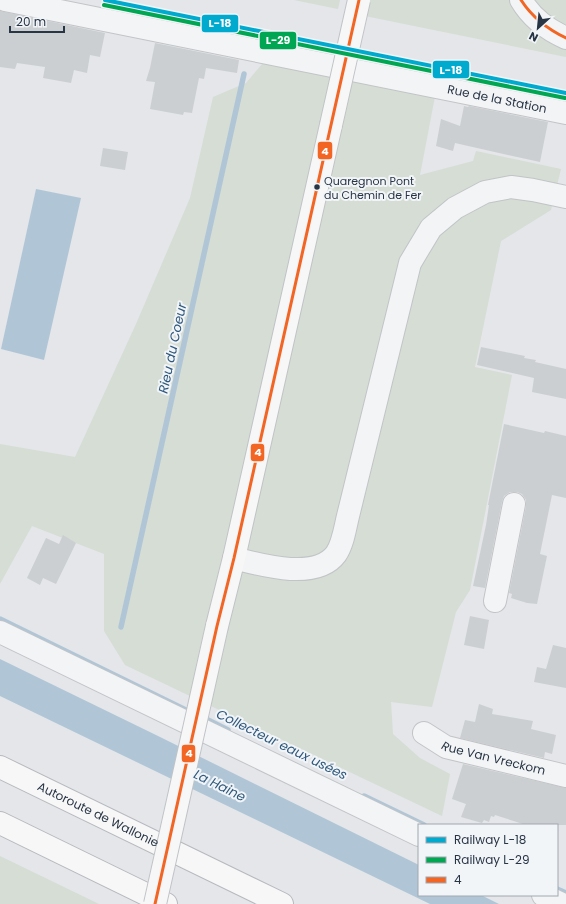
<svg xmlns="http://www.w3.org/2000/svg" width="566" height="904" font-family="Poppins,sans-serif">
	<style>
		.green { fill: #d5ddd4 }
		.water { fill: #b0c6d7 }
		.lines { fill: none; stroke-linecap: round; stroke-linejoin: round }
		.stream { stroke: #b0c6d7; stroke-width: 5.5 }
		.building { fill: #cccfd2 }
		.minor-casing { stroke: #c2c4c7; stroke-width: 24 }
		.major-casing { stroke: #c0c3c7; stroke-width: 24 }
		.highway-casing { stroke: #b6b9be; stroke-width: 24 }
		.minor { stroke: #f3f4f6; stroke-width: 22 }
		.major { stroke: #f7f7f7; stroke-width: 22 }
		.highway { stroke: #f7f7f7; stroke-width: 22 }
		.major-bridge-casing { stroke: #c0c3c7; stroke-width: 24; stroke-linecap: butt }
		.major-bridge { stroke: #f7f7f7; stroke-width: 22 }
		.bus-1-casing { stroke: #f2f5f8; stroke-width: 6 }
		.bus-1 { stroke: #f26522; stroke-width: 3 }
		.rail-1-casing { stroke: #f2f5f8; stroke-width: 7 }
		.rail-2-casing { stroke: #f2f5f8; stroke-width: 7 }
		.rail-1 { stroke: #00a9ce; stroke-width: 4 }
		.rail-2 { stroke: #00a651; stroke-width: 4 }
		.bus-dot { fill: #283545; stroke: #f2f5f8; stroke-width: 1.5 }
		.labels { text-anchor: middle; stroke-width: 4; stroke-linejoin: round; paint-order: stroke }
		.bus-label { font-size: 11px; fill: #283545; stroke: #f2f5f8; text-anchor: start }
		.street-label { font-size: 12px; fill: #283545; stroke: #f2f5f8 }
		.water-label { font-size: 13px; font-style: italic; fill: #2e587d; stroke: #f2f5f8 }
		.line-badge { stroke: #f2f5f8; stroke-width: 1.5 }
		.badge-label { font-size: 11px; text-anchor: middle; font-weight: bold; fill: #fff }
	</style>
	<rect width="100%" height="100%" fill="#e4e6e9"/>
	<!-- green -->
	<g class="green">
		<polygon points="294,0 340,0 338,9"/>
		<polygon points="369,0 566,0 566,57 365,16"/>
		<polygon points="268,57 436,91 420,175 473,161 476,151 561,169 551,210 501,241 475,367 512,375 470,590 456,612 432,707 391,702 393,734 420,758 450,774 442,816 125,665 104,631 104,554 32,526 0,584 0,444 75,457 136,324 190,198 213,97 246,83"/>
		<polygon points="0,856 99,904 0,904"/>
	</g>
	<!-- water -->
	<g class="water">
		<polygon points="36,189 81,198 44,360 1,349"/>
		<polygon points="0,659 156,735 419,865 419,895 481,895 499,904 430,904 0,696"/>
	</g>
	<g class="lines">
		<!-- stream -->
		<g class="stream">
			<polyline points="0,619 194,714"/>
			<polyline points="121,627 244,74"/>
			<polyline points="202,717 228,730"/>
			<polyline points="364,796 424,825"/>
			<polyline points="557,889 566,893"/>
		</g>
	</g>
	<!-- building -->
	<g class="building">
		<polygon points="0,11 105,33 100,57 90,55 87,73 74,70 71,83 43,78 45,67 17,63 15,69 0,67"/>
		<polygon points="155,43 239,60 237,73 206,68 204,79 199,78 192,113 184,112 183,115 150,109 155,82 146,81 150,68"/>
		<polygon points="464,106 468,107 469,106 548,122 540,162 499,153 455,143 453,151 436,146 441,119 460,126"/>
		<polygon points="103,148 128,152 125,170 100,166"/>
		<polygon points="481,347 525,356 524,358 536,360 535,362 566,369 566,399 532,392 534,378 477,365"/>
		<polygon points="504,424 544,433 545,431 566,436 566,498 552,495 540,554 547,556 537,604 527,603 511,598 512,594 509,593 526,506 526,500 522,494 517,492 510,492 504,496 502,502 485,588 473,586 486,525 489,505 488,505"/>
		<polygon points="63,535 76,543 56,584 43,578 40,585 27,578 46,538 59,544"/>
		<polygon points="470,616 489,620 484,649 464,645"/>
		<polygon points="553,645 566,648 566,688 534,682 537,667 546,669"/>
		<polygon points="479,704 493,709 492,714 533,721 531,729 556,735 552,754 545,752 544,758 460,738 465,720 475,722"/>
		<polygon points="463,764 566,788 566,825 526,825 495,815 494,817 491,816 489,822 484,820 482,823 461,817 466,804 452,799"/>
	</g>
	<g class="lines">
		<!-- minor casing -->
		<g class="minor-casing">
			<g id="minor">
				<path id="s1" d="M5,0L566,113"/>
				<path d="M521,0C531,17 548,30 566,38"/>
				<path d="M234,558C261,565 316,581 336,554C343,544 345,528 348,516L410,263L431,228L455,208L485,192L511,187L533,190L566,197"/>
				<polyline points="495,601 514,504"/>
				<polyline points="0,632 419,835"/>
				<path id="s2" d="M424,733L446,747L566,776"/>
				<polyline points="543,895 562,904"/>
			</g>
		</g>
		<!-- major casing -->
		<g class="major-casing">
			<polyline id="major" points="217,626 234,558 331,125"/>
		</g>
		<!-- highway casing -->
		<g class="highway-casing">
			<g id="highway">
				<path id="s3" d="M0,767L282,904"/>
				<polyline points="0,823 166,904"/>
			</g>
		</g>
		<!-- minor -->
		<use href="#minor" class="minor"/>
		<!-- major -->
		<use href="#major" class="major"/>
		<!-- highway -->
		<use href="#highway" class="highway"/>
		<!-- major-bridge casing -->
		<g class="major-bridge-casing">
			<g id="major-bridge">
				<polyline points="331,125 359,0"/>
				<polyline points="155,904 217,626"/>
			</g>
		</g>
		<!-- major-bridge -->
		<use href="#major-bridge" class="major-bridge"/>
		<!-- bus-1 casing -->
		<g class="bus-1-casing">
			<g id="bus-1">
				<path d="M521,0C532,17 547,29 566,38"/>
				<polyline points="155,904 217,626 234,558 359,0"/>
			</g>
		</g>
		<!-- bus-1 -->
		<use href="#bus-1" class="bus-1"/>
		<!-- rail-1 casing -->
		<g class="rail-1-casing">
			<polyline id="rail-1" points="105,0 566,93"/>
		</g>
		<!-- rail-2 casing -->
		<g class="rail-2-casing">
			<polyline id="rail-2" points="104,5 565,98"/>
		</g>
		<!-- rail-1 -->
		<use href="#rail-1" class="rail-1"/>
		<!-- rail-2 -->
		<use href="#rail-2" class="rail-2"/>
	</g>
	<!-- markers -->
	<circle class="bus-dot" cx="317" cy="187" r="3.5"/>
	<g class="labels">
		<!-- bus labels -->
		<g class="bus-label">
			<text x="324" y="185">Quaregnon Pont<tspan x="324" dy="14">du Chemin de Fer</tspan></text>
		</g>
		<!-- street labels -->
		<g class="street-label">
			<text dy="4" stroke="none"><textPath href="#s1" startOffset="502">Rue de la Station</textPath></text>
			<text dy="4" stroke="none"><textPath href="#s2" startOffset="75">Rue Van Vreckom</textPath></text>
			<text dy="4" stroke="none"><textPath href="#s3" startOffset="109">Autoroute de Wallonie</textPath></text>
		</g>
		<!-- water labels -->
		<g class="water-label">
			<text transform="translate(172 348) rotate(-78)" y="5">Rieu du Coeur</text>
			<text transform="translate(282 744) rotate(26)" y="5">Collecteur eaux usées</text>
			<text transform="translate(220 785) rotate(26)" y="5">La Haine</text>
		</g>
	</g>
	<g class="line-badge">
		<rect x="201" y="14" width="38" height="19" rx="4" fill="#00a9ce"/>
		<rect x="259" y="31" width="38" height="19" rx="4" fill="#00a651"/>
		<rect x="432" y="60" width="38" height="19" rx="4" fill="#00a9ce"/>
		<rect x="317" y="141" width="16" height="19" rx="4" fill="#f26522"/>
		<rect x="250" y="443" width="15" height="19" rx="4" fill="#f26522"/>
		<rect x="181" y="744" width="15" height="19" rx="4" fill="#f26522"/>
	</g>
	<g class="badge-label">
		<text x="220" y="27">L-18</text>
		<text x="278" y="44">L-29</text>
		<text x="451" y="74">L-18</text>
		<text x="325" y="155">4</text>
		<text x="258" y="456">4</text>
		<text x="189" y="757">4</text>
	</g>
	<!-- legend -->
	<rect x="418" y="824" width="140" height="72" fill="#f2f5f8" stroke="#a1a8b0"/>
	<rect x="426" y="837" width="20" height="6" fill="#00a9ce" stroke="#a1a8b0"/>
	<text x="454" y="844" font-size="12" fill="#283545">Railway L-18</text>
	<rect x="426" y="857" width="20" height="6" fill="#00a651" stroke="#a1a8b0"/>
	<text x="454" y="864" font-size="12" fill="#283545">Railway L-29</text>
	<rect x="426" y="877" width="20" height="6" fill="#f26522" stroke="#a1a8b0"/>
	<text x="454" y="884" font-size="12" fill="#283545">4</text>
	<!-- north arrow -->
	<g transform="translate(538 28) rotate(207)" stroke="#f2f5f8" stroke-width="3" paint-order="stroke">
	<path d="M0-3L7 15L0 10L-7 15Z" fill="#283545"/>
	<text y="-6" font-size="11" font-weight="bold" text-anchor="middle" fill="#283545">N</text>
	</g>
	<!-- scale -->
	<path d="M10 26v6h54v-6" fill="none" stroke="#283545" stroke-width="2"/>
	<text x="16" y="26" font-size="12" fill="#283545" stroke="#f2f5f8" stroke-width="3" paint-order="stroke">20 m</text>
</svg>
